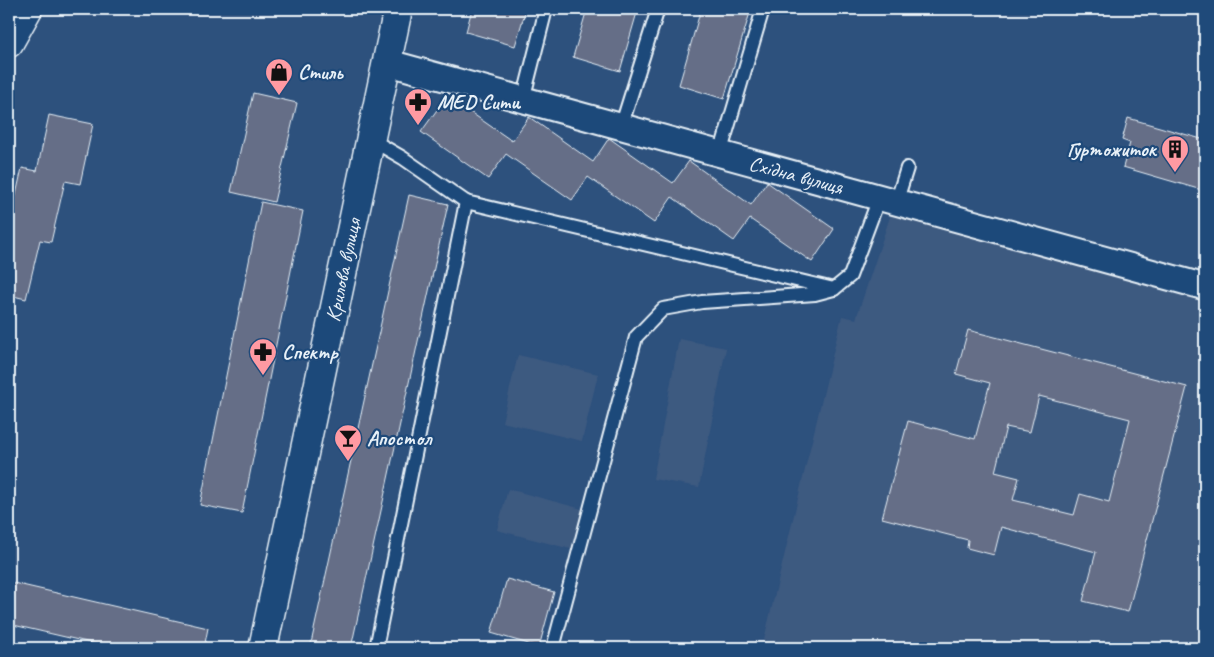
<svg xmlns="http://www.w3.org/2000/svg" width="1214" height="657" font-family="Caveat,sans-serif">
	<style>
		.built { fill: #3e5a80 }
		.building { fill: #656e87; stroke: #e8f1f8; fill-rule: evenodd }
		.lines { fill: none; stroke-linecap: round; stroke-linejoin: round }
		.service-casing { stroke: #e8f1f8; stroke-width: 16 }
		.minor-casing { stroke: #e8f1f8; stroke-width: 29 }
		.tertiary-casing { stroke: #e8f1f8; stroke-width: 31 }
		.service { stroke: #1f4a7a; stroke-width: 12 }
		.minor { stroke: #1f4a7a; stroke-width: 25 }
		.tertiary { stroke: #1f4a7a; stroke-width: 28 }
		.labels { text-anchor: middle; stroke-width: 4.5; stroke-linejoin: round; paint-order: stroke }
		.poi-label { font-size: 21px; font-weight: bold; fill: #e8f1f8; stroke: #1f4a7a; text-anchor: start }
		.street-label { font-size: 21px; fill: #e8f1f8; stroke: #1f4a7a }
	</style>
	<rect width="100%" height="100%" fill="#2d517d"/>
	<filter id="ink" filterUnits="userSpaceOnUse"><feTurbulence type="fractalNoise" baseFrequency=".02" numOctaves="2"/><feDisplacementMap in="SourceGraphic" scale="10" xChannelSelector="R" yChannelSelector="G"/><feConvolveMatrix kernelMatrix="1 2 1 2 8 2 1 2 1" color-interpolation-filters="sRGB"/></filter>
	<g filter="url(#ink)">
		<!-- built -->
		<g class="built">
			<polygon points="891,214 1205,302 1205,648 762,648 842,316 856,319"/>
			<polygon points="679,339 726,348 699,487 653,479"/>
			<polygon points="518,355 598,374 582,441 502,422"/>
			<polygon points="508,489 582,509 571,549 497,530"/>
		</g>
		<!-- building -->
		<g class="building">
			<polygon points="472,9 526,9 515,46 466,32"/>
			<polygon points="587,9 638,9 620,71 573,57"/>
			<polygon points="701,9 751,9 724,99 679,85"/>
			<polygon points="253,93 297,103 274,202 231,192"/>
			<polygon points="447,96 512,141 529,117 593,162 609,138 673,183 689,161 751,205 767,182 834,229 812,262 750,219 734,241 672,197 654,223 588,177 572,200 506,154 488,179 421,132"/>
			<polygon points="49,115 93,124 80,184 65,181 51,242 40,240 26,299 9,295 9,226 22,168 37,171"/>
			<polygon points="1128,118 1205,140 1205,191 1123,167 1130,143 1122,140"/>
			<polygon points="409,195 448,204 351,648 310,648"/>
			<polygon points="261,202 303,211 242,513 200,505"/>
			<path d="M968,330L1187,387L1128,612L1083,601L1096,552L1001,527L994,555L967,548L968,540L882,518L908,421L975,439L990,383L956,374ZM1039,396L1130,419L1109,502L1080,494L1074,515L1013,500L1019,478L995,472L1006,427L1030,432Z"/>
			<polygon points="507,579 554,592 539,647 491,633"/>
			<polygon points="9,582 208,628 204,648 113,648 9,624"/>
		</g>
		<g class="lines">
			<!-- service casing -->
			<g class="service-casing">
				<g id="service">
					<polyline points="523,100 546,9"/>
					<polyline points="621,127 658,9"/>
					<polyline points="370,139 403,158 466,202"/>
					<polyline points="720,154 763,9"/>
					<polyline points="896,203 907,168"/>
					<polyline points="376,648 466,202 834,289"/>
					<polyline points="553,648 636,337 663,309 702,302 815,294 834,289 850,276 879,198"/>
				</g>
			</g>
			<!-- minor casing -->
			<g class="minor-casing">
				<polyline id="minor" points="386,62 1205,287"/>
			</g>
			<!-- tertiary casing -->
			<g class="tertiary-casing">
				<g id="tertiary">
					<polyline points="9,43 28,9"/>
					<polyline points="263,648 398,9"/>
				</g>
			</g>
			<!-- service -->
			<use href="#service" class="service"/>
			<!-- minor -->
			<use href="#minor" class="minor"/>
			<!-- tertiary -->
			<use href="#tertiary" class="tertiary"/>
		</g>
	</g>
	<!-- icons -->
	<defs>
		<g id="shop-pin" transform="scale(1.4375)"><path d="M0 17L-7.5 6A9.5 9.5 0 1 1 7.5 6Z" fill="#ff9aa2" stroke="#1f4a7a"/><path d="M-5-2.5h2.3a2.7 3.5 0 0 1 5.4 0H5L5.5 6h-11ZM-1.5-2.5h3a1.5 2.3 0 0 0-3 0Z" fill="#111"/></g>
		<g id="pharmacy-pin" transform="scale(1.4375)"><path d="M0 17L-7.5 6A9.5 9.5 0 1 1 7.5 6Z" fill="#ff9aa2" stroke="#1f4a7a"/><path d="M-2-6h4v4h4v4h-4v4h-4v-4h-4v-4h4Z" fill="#111"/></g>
		<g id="building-pin" transform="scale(1.4375)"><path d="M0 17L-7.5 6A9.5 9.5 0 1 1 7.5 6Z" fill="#ff9aa2" stroke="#1f4a7a"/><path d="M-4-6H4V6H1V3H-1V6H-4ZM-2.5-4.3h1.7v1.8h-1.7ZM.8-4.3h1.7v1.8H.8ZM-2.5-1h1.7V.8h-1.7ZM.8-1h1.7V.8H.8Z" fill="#111"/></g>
		<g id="bar-pin" transform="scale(1.4375)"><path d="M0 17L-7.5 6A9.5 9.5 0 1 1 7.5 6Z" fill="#ff9aa2" stroke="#1f4a7a"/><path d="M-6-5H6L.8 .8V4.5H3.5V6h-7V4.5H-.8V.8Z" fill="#111"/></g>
	</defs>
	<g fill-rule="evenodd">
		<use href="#shop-pin" x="279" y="72"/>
		<use href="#pharmacy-pin" x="418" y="102"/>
		<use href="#building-pin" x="1175" y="149"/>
		<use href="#pharmacy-pin" x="263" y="352"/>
		<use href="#bar-pin" x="348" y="438"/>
	</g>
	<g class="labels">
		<!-- poi labels -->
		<g class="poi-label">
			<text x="298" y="79">Стиль</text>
			<text x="437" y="109">MED Сити</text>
			<text x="1156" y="156" text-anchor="end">Гуртожиток</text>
			<text x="282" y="359">Спектр</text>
			<text x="367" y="445">Апостол</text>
		</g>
		<!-- street labels -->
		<g class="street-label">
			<text transform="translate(796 175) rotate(15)" y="7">Східна вулиця</text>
			<text transform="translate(343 270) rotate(-78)" y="7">Крилова вулиця</text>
		</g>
	</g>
	<!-- margin -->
	<rect width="1214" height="657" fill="none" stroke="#1f4a7a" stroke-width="30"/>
	<rect x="15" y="15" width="1184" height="627" fill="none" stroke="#e8f1f8" stroke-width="2" filter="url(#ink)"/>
</svg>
